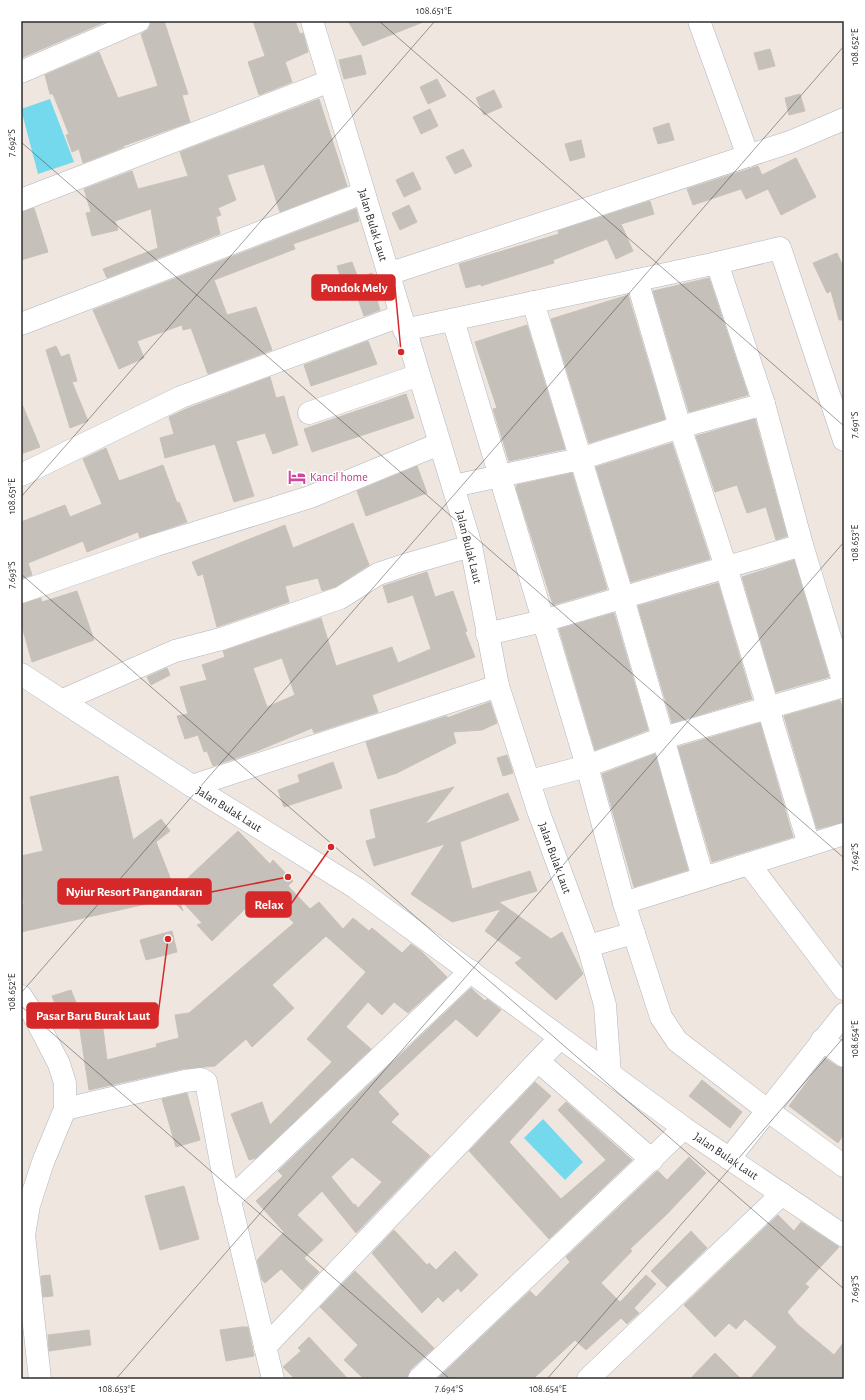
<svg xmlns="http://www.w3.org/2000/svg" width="865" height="1400" font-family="'Alegreya Sans',sans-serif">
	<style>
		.water { fill: #75d9ed }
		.building { fill: #c6c0bb; stroke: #c9c2b9; fill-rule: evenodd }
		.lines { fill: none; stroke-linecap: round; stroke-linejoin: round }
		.minor-casing { stroke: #b2b6bf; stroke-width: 23 }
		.minor { stroke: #fff; stroke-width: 22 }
		.ticks { fill: none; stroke: #2c2c2c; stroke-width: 1; stroke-opacity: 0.45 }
		.labels { text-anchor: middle; stroke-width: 3; stroke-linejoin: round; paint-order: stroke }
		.street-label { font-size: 12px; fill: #2c2c2c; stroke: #fff }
		.hotel-label { font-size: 12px; fill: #b23c85; stroke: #fff; text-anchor: start }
		.leader { fill: none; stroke: #d62828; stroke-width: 1.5 }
		.callout-dot { fill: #d62828; stroke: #fff; stroke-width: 1.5 }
		.callout { fill: #d62828; stroke: #d62828; stroke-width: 1.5 }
		.callout-label { font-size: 13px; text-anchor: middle; font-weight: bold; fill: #fff }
		.neatline { fill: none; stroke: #2c2c2c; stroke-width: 1.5 }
		.ticks-label { font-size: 10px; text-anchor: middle; fill: #2c2c2c }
	</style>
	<rect width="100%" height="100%" fill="#eee6df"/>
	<!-- water -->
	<g class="water">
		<polygon points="50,99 74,162 38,174 21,109"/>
		<polygon points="543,1119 583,1162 565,1180 524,1138"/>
	</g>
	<!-- building -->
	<g class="building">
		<polygon points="21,21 107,21 21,58"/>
		<polygon points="155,21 164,21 188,94 182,95 190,122 123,146 124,147 83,163 79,149 72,152 66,135 69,134 53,94 50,94 45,75 99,52 118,98 158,86 141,34 149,29 151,22"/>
		<polygon points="253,21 295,21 300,34 303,33 308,52 285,62 292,82 259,95 248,62 265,56"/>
		<polygon points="348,21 423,21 423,22 363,46"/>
		<polygon points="770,49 775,66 759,70 754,53"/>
		<polygon points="361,55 366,74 344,79 339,60"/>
		<polygon points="437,79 446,96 428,104 420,87"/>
		<polygon points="494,90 502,107 484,115 476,98"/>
		<polygon points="800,94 805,111 789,115 785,98"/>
		<polygon points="319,99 347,186 280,212 264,164 227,175 236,200 218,208 221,215 216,217 220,234 107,278 103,269 158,248 151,209 115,221 118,230 92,236 86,213 91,212 84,189 132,171 138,189 188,176 180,152"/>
		<polygon points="430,109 438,126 421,134 413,117"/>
		<polygon points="669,123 674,140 658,144 653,128"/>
		<polygon points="581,140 585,157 570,161 565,144"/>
		<polygon points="463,149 472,166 455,174 446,157"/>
		<polygon points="796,158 816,197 781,215 768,189 746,199 741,189 693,205 687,189 758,166 762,175"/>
		<polygon points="413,172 421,189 404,197 396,180"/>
		<polygon points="650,201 654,214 621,224 633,251 616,259 607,239 553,260 554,263 481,286 481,284 466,288 459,264 559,234 558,231"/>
		<polygon points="409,205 417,222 400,230 392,213"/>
		<polygon points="34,208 48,252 21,260 21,212"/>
		<polygon points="356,209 359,221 293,244 295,249 214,280 227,315 256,307 272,350 208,374 191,328 183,330 182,325 137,341 144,358 119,369 93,310"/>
		<polygon points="837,253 844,268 844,320 839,320 831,291 827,293 813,263"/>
		<polygon points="352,262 358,278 372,273 377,289 374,290 380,310 364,316 357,296 348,299 337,266"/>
		<polygon points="709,278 748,395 689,412 653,291"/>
		<polygon points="628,295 665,419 589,443 551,319"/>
		<polygon points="527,325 565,449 509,461 493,409 497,408 475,342"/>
		<polygon points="368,341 377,364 311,386 304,365"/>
		<polygon points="56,346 61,357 69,354 77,381 72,382 88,421 70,428 46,350"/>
		<polygon points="270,377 276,398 284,396 298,445 273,454 265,433 236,441 254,496 234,502 215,444 165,458 160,438 174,434 169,417 186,409"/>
		<polygon points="406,394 414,418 312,452 304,429"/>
		<polygon points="21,402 40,447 21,454"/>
		<polygon points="755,419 787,536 776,540 766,507 747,513 737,485 715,492 696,436"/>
		<polygon points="672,443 710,559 631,582 596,467"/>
		<polygon points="106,448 119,481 163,465 177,503 179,502 187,522 140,538 138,532 87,552 83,541 28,563 32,575 21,579 21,522 65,505 70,517 102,504 83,459"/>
		<polygon points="417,466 427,493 366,516 357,491"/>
		<polygon points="572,473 607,589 553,605 516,488 517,485"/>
		<polygon points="353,523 369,565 335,587 322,591 318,578 285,586 289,602 217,627 203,574 198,576 192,562 285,525 293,548"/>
		<polygon points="794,560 829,677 776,692 742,577"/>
		<path d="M427,572L435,597L453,591L467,631L465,632L475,657L372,695L378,712L314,733L312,728L257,751L213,766L207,751L204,752L198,735L185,739L177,716L188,714L180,687L207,680L202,665L225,657L223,651L321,618L336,666L392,647L398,663L431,649L413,595L388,603L383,586ZM282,658L295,695L267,707L253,668Z"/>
		<polygon points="718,583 752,699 672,723 638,606"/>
		<polygon points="77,591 94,640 32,662 21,623 21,604 41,598 42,602"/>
		<polygon points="614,613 648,730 595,750 559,629"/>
		<polygon points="167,668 170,675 151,685 147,677"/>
		<polygon points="840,700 844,712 844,822 817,829 784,716"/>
		<polygon points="490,702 497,723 482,730 453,732 456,743 397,773 378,779 366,742 447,716 447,718"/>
		<polygon points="760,723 793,837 712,862 678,747"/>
		<polygon points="655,754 688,870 634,887 602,774"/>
		<polygon points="507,755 513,773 503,776 497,758"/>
		<polygon points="333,762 342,788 284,807 278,790 300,782 298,775"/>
		<polygon points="118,776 133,840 161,819 170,831 156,842 175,890 238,831 270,864 273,860 293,881 288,886 310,909 319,902 343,929 353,918 369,931 372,928 402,953 411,944 422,952 447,977 408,1013 394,1002 382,1015 368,1002 346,1027 371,1049 256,1158 249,1160 231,1114 262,1102 270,1125 332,1062 307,1039 366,972 326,936 272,985 294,1008 252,1047 246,1039 215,1066 182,1069 89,1090 79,1024 102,1021 107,1060 157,1047 156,1044 179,1038 175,1015 189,1013 294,923 273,901 270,901 258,913 250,904 212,941 197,925 202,923 178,897 183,911 160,887 164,900 21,932 21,904 24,904 21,887 21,856 43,851 30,797"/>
		<polygon points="454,787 425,824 508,793 519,820 460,842 472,889 530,871 537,891 499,902 551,939 562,932 583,974 556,1000 515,963 522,958 485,931 501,909 452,922 411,894 445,844 374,866 366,841 376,838 370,810"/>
		<polygon points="172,931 177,952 146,960 140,940"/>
		<path d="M471,988L485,1001L487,999L501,1010L477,1037L456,1019L378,1092L399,1114L391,1122L430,1156L356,1233L322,1191L297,1215L323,1240L304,1258L319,1272L302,1290L281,1269L265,1283L262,1280L257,1260L284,1232L256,1201L283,1176L278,1171ZM352,1157L382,1182L358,1208L355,1204L354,1205L331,1177Z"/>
		<polygon points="71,990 83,1020 64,1027 52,996"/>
		<polygon points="825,1058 837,1066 844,1068 844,1134 838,1143 789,1106"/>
		<polygon points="702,1080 742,1112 730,1128 689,1096"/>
		<polygon points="535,1082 551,1096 509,1142 561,1199 606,1160 558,1110 566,1102 632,1160 549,1239 469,1151"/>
		<polygon points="187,1093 200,1140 176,1147 162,1099"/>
		<polygon points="689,1157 706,1173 666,1215 630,1249 632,1251 601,1283 620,1302 646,1275 656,1284 634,1308 639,1313 627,1324 621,1318 586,1350 575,1340 533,1379 437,1379 530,1291 536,1297 570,1262 566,1257 656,1172 658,1171 667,1180"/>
		<polygon points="184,1186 199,1239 160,1250 145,1196"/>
		<polygon points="778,1215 794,1231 801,1222 839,1247 805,1284 809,1287 787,1312 797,1324 834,1355 844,1342 844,1379 750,1379 777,1347 745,1319 736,1329 729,1323 715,1337 684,1305"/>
		<polygon points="394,1230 427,1265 429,1263 436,1270 455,1251 478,1275 461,1292 458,1288 443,1302 438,1297 422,1313 372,1253"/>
		<polygon points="691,1231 707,1248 667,1287 651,1271"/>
		<polygon points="355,1271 434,1348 410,1370 407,1379 364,1379 344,1360 358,1345 320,1307"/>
		<polygon points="50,1275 53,1296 43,1297 41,1276"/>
		<polygon points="242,1327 248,1327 254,1356 226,1361 220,1330"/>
		<polygon points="89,1330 91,1345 49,1351 48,1335"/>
		<polygon points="309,1337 348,1379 295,1379 283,1367 301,1351 298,1348"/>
		<polygon points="715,1353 741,1379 690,1379"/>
	</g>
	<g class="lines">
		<!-- minor casing -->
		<g class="minor-casing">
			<g id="minor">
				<polyline points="312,21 471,546 498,686 539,813 588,946 605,1005 610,1074"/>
				<polyline points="699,21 748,156"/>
				<polyline points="21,72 139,21"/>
				<polyline points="21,200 330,81"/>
				<polyline points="388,274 790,142 844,119"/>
				<polyline points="637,280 680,427 726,567 809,845"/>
				<polyline points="533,302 623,598 703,878"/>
				<polyline points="453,320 587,766 624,903 661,1017 677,1041 767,1110 844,1166"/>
				<polyline points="21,324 363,193"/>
				<polyline points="404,330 717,263"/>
				<polyline points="309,413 419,375"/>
				<polyline points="844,440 780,248 717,263 764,404 802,545 844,684"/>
				<polyline points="21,475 181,397 400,316"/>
				<polyline points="453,486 580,459 680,427 764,404"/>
				<polyline points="21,592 156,545 310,497 439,444"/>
				<polyline points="487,634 543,621 802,545"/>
				<polyline points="21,674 192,786 356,888 684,1128 844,1236"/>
				<polyline points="63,700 175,651 221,639 340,598 378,574 408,564 471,546"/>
				<polyline points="530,781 587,766 663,738 844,686"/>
				<polyline points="192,786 498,686"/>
				<polyline points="749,864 844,989"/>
				<polyline points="624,903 844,834"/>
				<polyline points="588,946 634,933"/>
				<polyline points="21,996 33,1014 59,1064 65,1083 65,1109 43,1162 29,1205 24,1235 40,1379"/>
				<polyline points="822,1040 844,1056"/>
				<polyline points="538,1061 652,1160"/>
				<polyline points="65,1109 185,1081 201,1079 206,1082 222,1168 273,1379"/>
				<polyline points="729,1159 844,1014"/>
				<polyline points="229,1200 471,971"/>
				<polyline points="265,1347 560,1038"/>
				<polyline points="419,1379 684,1128"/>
				<polyline points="588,1379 782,1194"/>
			</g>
		</g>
		<!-- minor -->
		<use href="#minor" class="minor"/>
	</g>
	<!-- ticks -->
	<path class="ticks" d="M379,21L844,426M21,142L844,858M21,497L435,21M21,574L844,1289M21,993L844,46M21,1006L450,1379M116,1379L844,542M547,1379L844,1037"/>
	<!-- icons -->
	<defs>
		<g id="hotel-bare" transform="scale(1.38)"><path d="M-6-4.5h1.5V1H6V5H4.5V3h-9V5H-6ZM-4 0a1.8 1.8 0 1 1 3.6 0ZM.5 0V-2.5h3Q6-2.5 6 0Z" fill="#d1479c" stroke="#fff" stroke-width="2.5" paint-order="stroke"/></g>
	</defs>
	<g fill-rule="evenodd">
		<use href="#hotel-bare" x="297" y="477"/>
	</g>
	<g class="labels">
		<!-- street labels -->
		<g class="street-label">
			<text transform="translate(373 225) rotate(73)" y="4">Jalan Bulak Laut</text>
			<text transform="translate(469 547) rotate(76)" y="4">Jalan Bulak Laut</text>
			<text transform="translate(229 809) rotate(32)" y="4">Jalan Bulak Laut</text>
			<text transform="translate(555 858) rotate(70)" y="4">Jalan Bulak Laut</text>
			<text transform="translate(726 1156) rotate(34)" y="4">Jalan Bulak Laut</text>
		</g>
		<!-- hotel labels -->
		<g class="hotel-label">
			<text x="310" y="481">Kancil home</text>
		</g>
	</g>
	<!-- callouts -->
	<path class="leader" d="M401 352L395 287M288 877L211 892M331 847L291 904M168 939L158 1015"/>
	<g class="callout-dot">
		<circle cx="401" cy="352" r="4"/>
		<circle cx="288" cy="877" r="4"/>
		<circle cx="331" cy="847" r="4"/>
		<circle cx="168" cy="939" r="4"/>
	</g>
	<g class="callout">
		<rect x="312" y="275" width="83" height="25" rx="4"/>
		<rect x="58" y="879" width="153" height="25" rx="4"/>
		<rect x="246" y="892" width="45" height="25" rx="4"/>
		<rect x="27" y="1003" width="131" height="25" rx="4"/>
	</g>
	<g class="callout-label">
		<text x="354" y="292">Pondok Mely</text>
		<text x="134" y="896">Nyiur Resort Pangandaran</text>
		<text x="269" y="909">Relax</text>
		<text x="93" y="1020">Pasar Baru Burak Laut</text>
	</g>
	<!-- border -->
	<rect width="865" height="1400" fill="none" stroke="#ffffff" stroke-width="44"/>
	<rect x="22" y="22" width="821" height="1356" class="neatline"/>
	<g class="ticks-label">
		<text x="434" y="14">108.651°E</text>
		<text transform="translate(854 47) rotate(-90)" y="4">108.652°E</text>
		<text transform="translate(11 143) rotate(-90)" y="4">7.692°S</text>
		<text transform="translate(854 425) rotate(-90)" y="4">7.691°S</text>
		<text transform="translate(11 496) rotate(-90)" y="4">108.651°E</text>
		<text transform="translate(854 543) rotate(-90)" y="4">108.653°E</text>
		<text transform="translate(11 575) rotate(-90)" y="4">7.693°S</text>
		<text transform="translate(854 857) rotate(-90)" y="4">7.692°S</text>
		<text transform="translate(11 992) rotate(-90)" y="4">108.652°E</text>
		<text transform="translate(854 1039) rotate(-90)" y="4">108.654°E</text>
		<text transform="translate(854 1289) rotate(-90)" y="4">7.693°S</text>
		<text x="117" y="1392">108.653°E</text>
		<text x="449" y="1392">7.694°S</text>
		<text x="548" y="1392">108.654°E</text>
	</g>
</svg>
